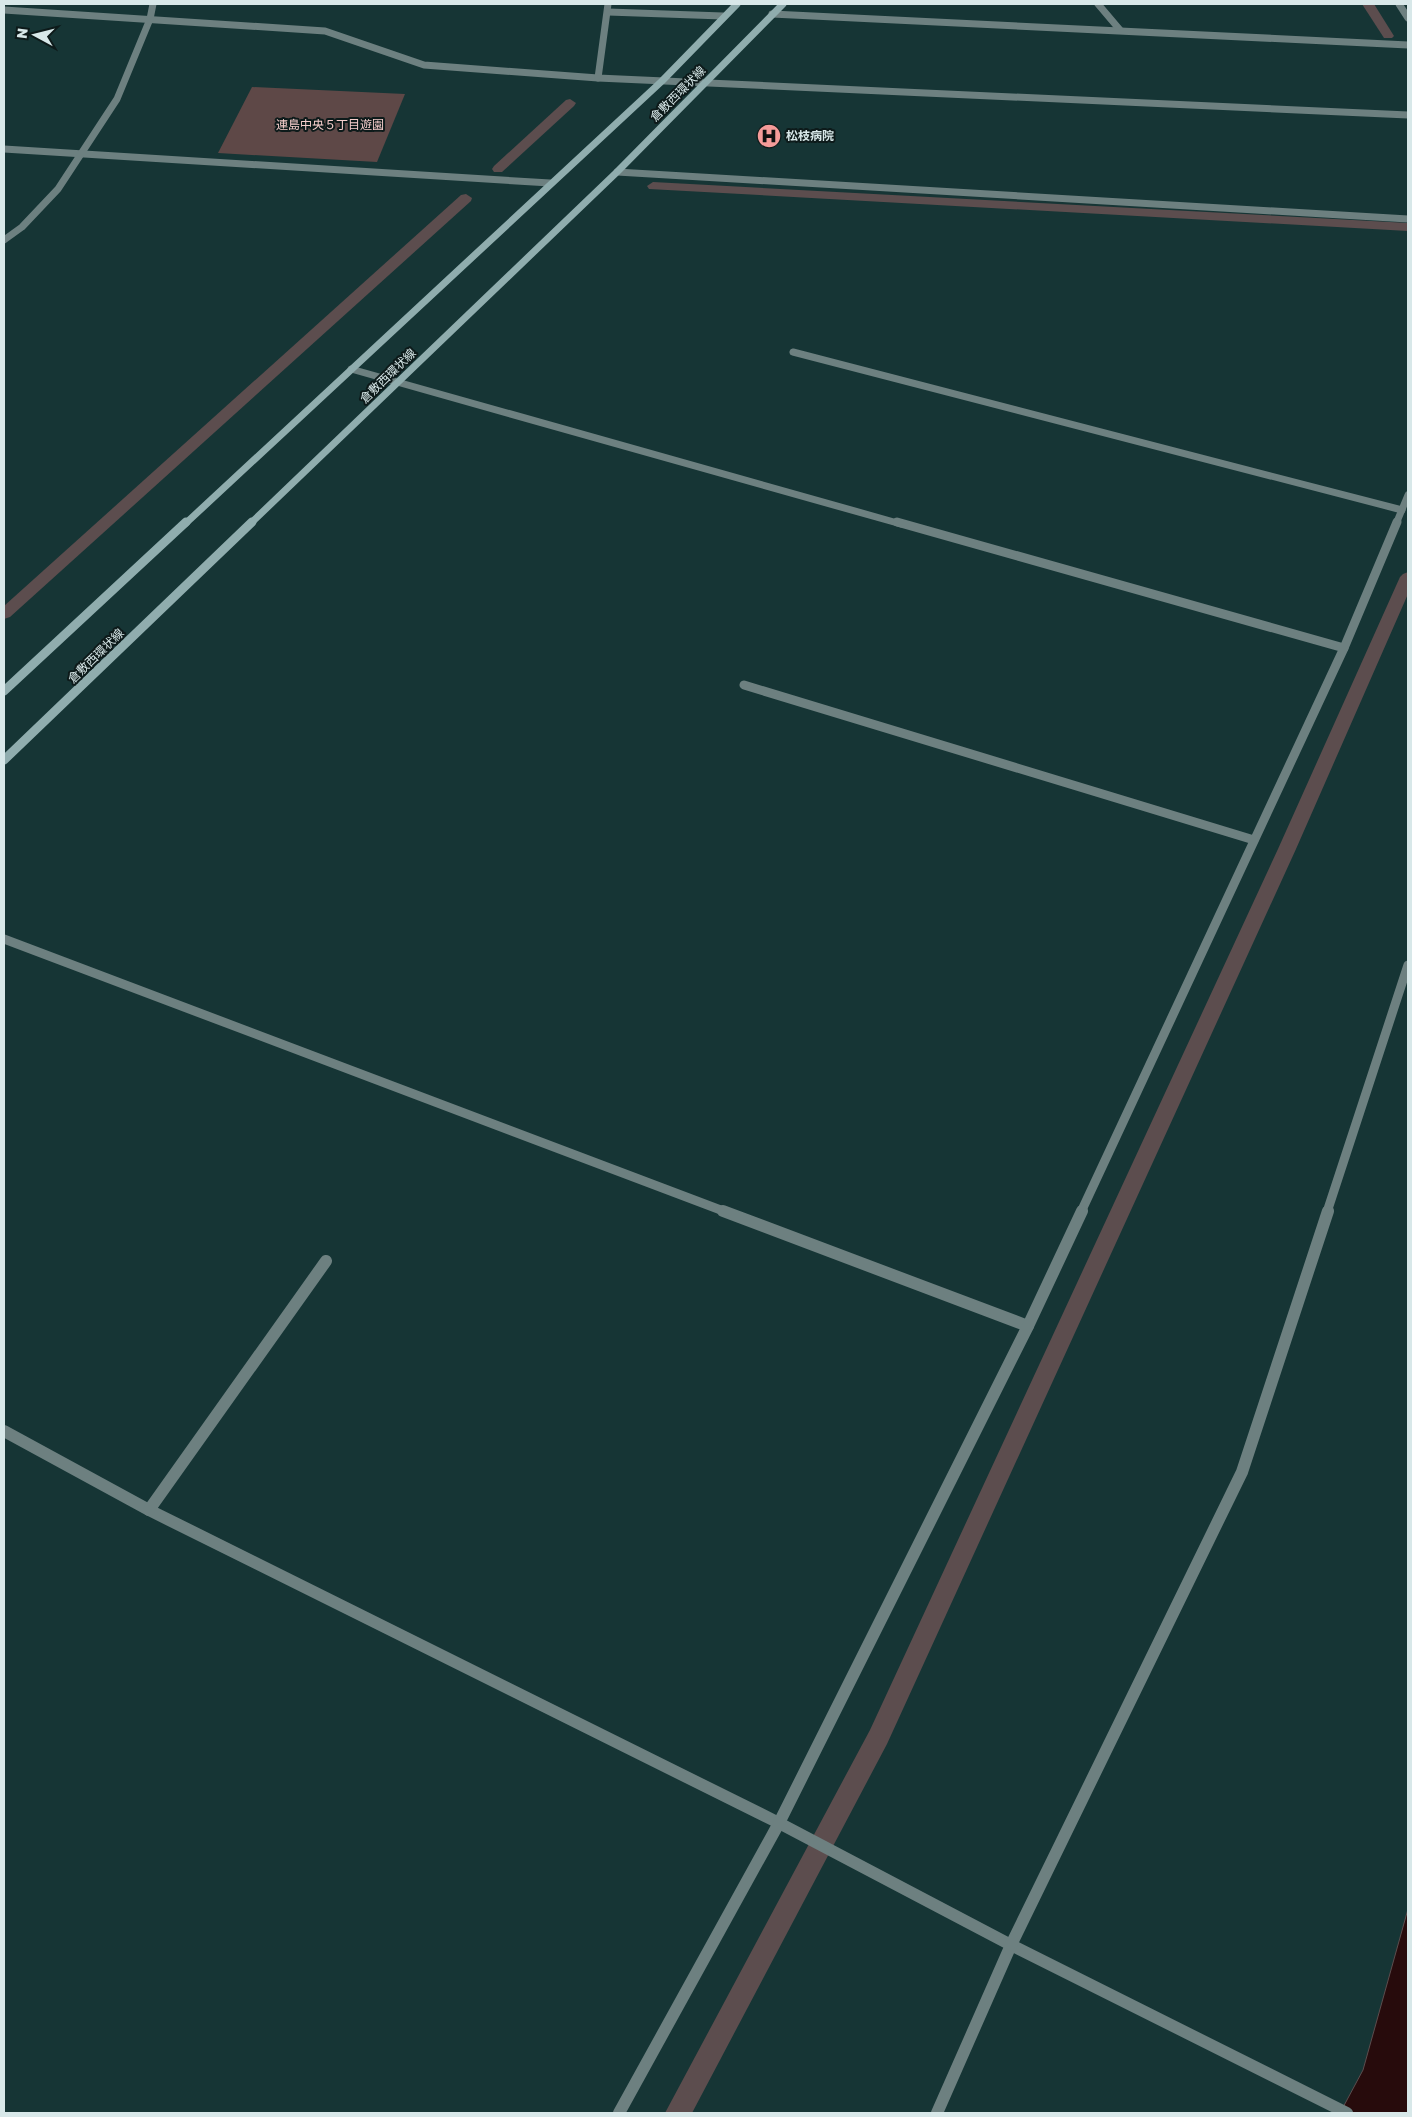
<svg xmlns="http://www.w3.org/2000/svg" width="1412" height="2117" font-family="'Golos Text','Noto Sans JP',sans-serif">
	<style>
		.green { fill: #5e4847 }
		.water { fill: #270b0c; stroke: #5c4d4e }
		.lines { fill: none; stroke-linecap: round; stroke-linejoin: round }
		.stream { fill: #5c4d4e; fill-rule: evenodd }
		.street-far2 { stroke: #6d8080; stroke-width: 7 }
		.street-far1 { stroke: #6d8080; stroke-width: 9 }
		.street { stroke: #6d8080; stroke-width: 12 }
		.secondary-far1 { stroke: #90adae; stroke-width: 7 }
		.secondary { stroke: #90adae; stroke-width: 9 }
		.labels { text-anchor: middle; stroke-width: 4; stroke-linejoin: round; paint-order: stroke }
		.far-street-label { font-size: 12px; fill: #d8e8e9; stroke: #0d1a1a }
		.far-park-label { font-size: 12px; fill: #f6cecc; stroke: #0d1a1a }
		.far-poi-label { font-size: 12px; font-weight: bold; fill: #d8e8e9; stroke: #0d1a1a; text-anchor: start }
	</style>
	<rect width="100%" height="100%" fill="#163535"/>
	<!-- green -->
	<polygon class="green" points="252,87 405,94 377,162 218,153"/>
	<!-- water -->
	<polygon class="water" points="1408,1909 1408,2113 1340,2113 1363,2070"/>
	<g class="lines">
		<!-- stream -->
		<g class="stream">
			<polygon points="1362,4 1374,4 1394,36 1392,38 1384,38"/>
			<polygon points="570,99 576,103 574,106 502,172 494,172 492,169 494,166 566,100"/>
			<polygon points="653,182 1408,223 1408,231 649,189 647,186"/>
			<polygon points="466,194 472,198 471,201 10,617 4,619 4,606 461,195"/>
			<polygon points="1408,572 1408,594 1296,849 887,1744 692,2113 665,2113 870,1730 1278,849 1400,577 1403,574"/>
		</g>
		<!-- street-far2 -->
		<g class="street-far2">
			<polyline points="1098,4 1120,30"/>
			<polyline points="1399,4 1408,18"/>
			<polyline points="4,10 325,31 424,65 598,78 1408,115"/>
			<polyline points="608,12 723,16"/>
			<polyline points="772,14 1408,45"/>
			<polyline points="598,78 608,4"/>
			<polyline points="4,149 550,183"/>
			<polyline points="617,172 1408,219"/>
			<polyline points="4,240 22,227 58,189 117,99 150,19 153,4"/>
			<polyline points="793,352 1402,510"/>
			<polyline points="351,369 901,524"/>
			<polyline points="1396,524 1408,495"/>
		</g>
		<!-- street-far1 -->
		<g class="street-far1">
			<polyline points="897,522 1344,648"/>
			<polyline points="744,685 1254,840"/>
			<polyline points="4,939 726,1212"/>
			<polyline points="1081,1212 1344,648 1397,522"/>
			<polyline points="1327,1212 1408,965"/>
		</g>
		<!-- street -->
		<g class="street">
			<polyline points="723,1211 1028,1326"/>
			<polyline points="4,1431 149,1510 779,1823 1011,1945 1347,2113"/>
			<polyline points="149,1510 326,1261"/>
			<polyline points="619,2113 779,1823 1028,1326 1082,1211"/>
			<polyline points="937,2113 1011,1945 1242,1472 1328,1211"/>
		</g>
		<!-- secondary-far1 -->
		<g class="secondary-far1">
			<polyline points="185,524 662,81 737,4"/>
			<polyline points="250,524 617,172 783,4"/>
		</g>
		<!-- secondary -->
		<g class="secondary">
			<polyline points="4,691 186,522"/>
			<polyline points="4,760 252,522"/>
		</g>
	</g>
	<!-- icons -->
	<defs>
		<g id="hospital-disc" transform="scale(1.25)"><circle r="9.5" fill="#f59b99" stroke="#0d1a1a"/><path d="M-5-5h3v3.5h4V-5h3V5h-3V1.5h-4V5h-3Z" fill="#111"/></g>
	</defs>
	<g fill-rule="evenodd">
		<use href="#hospital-disc" x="769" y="136"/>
	</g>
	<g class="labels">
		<!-- far-street labels -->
		<g class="far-street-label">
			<text transform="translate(678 94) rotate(-45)" y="4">倉敷西環状線</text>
			<text transform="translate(388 376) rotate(-44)" y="4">倉敷西環状線</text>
			<text transform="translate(96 656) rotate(-44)" y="4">倉敷西環状線</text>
		</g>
		<!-- far-park labels -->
		<g class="far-park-label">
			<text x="330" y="129">連島中央５丁目遊園</text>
		</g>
		<!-- far-poi labels -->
		<g class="far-poi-label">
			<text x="786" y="140">松枝病院</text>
		</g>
	</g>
	<!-- border -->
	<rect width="1412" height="2117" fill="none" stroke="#d8e8e9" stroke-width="10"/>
	<!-- north arrow -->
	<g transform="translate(35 35) rotate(277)" stroke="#0d1a1a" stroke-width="4" paint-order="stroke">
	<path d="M0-4L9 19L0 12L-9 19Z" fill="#d8e8e9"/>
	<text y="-8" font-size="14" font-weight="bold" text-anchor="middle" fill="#d8e8e9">N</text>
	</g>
</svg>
